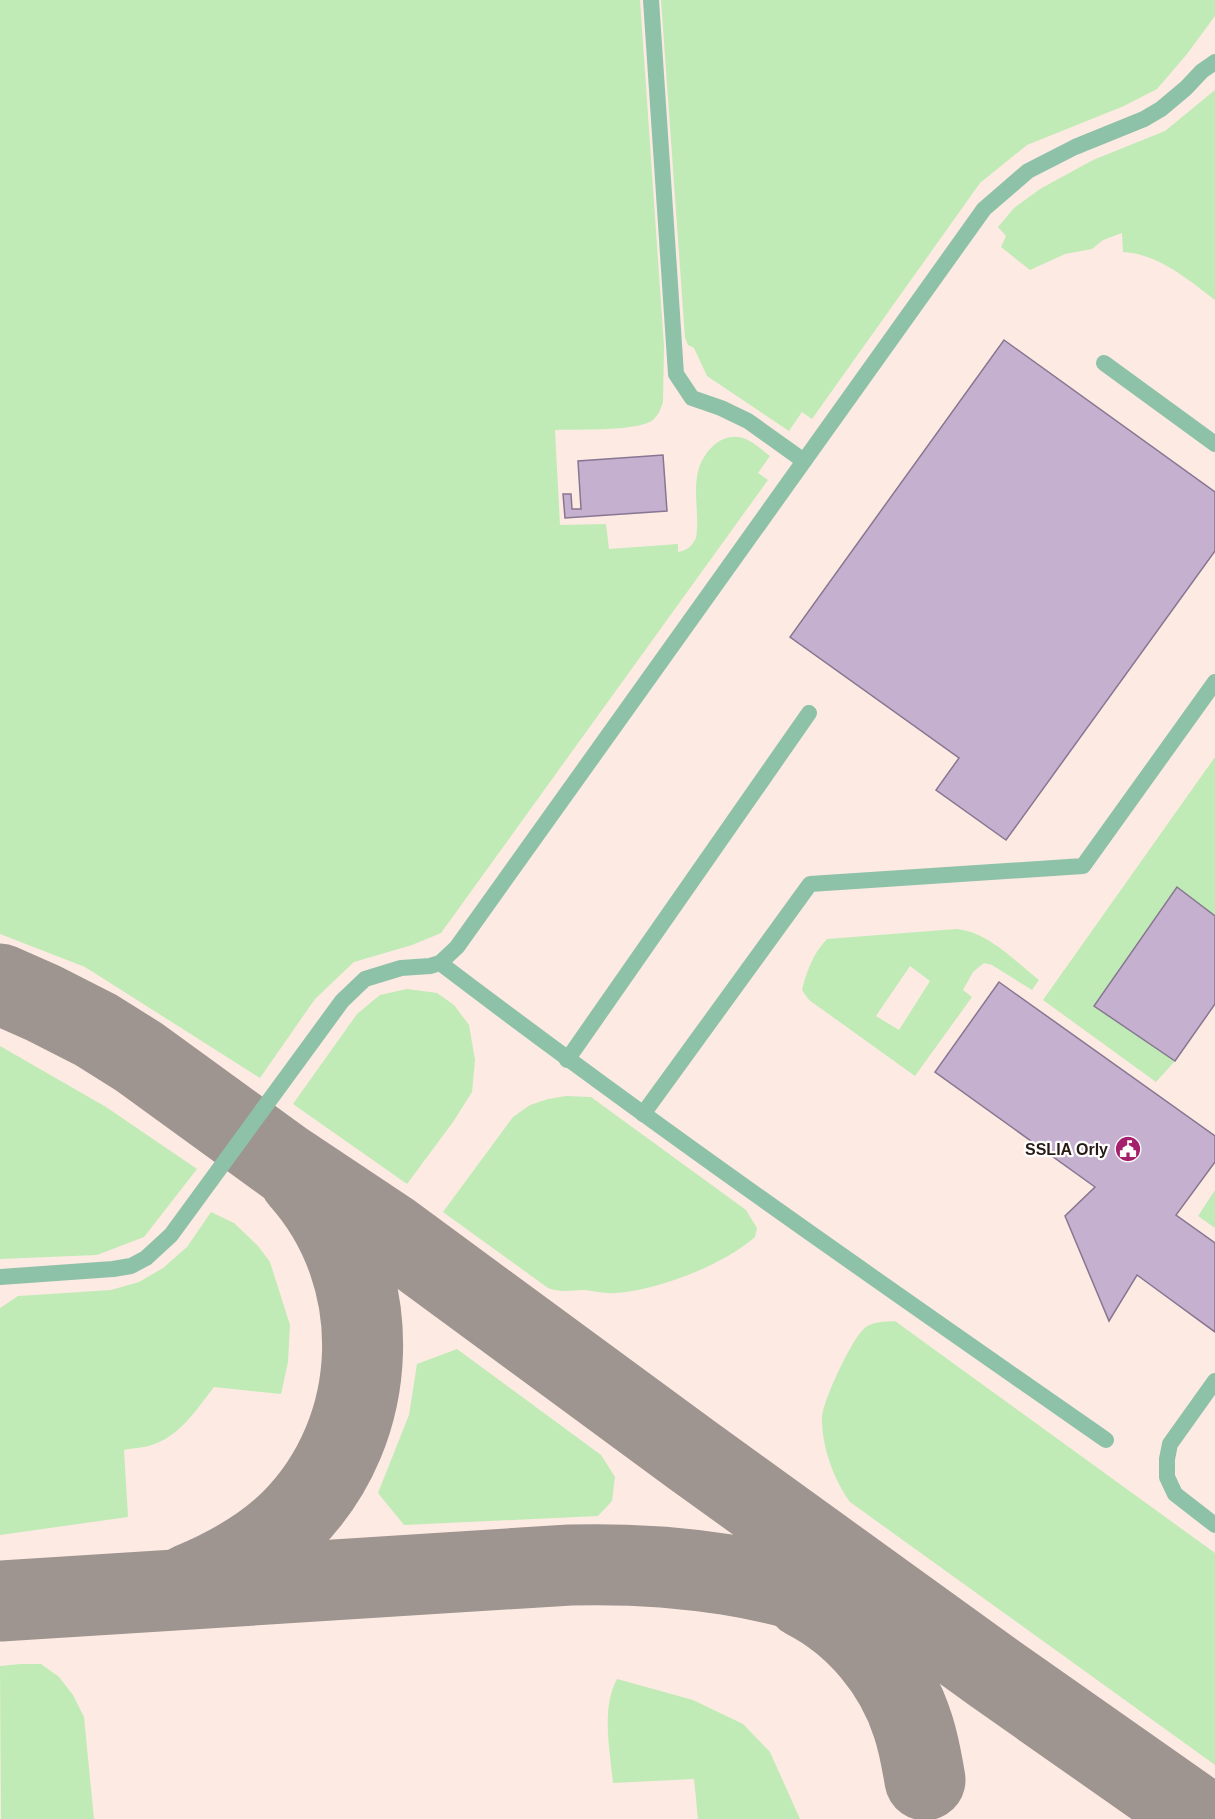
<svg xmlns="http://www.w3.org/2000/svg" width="1215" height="1819" font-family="Helvetica,sans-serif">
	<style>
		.built { fill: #fdeae3 }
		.green { fill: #c0ebb6; fill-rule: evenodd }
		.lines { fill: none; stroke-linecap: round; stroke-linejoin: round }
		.taxiway { stroke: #9e9490; stroke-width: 81 }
		.building { fill: #c5b1cf; stroke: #877691; stroke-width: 1.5 }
		.service { stroke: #8dc2a9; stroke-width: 16 }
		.labels { text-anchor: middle; stroke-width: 4.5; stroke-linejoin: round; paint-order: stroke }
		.poi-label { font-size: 16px; font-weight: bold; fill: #281b16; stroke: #fff; text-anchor: end }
	</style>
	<rect width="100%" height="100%" fill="#fdf6f3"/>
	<!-- built -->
	<rect class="built" x="0" y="0" width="1215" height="1819"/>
	<!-- green -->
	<g class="green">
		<path d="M0,0H640L664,346L663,402C661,408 659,414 654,419C641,432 576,429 555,430L560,525L606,524L609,549L678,544V552C688,550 692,546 696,538C700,515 692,490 699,468C706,448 725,429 748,440C756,444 763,451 770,456L758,473L768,480L441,933L412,945L354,962L315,999L260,1078L85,967L0,934Z"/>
		<polygon points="661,0 1215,0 1215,16 1187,54 1157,89 1124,106 1027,145 980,183 812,419 802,412 789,431 707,376 694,348 688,345 685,338"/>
		<path d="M1215,90V300C1187,279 1159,254 1123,252L1122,233L1103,240L1092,249L1065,254L1030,270L1001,247L1006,236L998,227L1014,208L1040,189L1093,160L1165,131Z"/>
		<polygon points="1215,757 1215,916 1176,888 1097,1002 1175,1061 1156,1082 1043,1000"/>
		<path d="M956,929C987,931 1015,961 1039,980L1032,990L992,965L984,963L973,972L963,990L972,997L915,1076L809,1000L802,990C806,972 814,952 827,939ZM910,966L930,981L899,1030L876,1016Z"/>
		<polygon points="407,989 437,993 454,1005 469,1025 475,1060 472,1092 453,1122 407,1184 293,1104 357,1014 380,995"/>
		<polygon points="0,1046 106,1107 197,1169 144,1237 97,1255 0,1259"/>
		<path d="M566,1096L591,1097L746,1210L757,1228L755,1237C723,1265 659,1290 616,1293C605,1294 594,1291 584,1290C570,1290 561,1293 548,1288L443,1212L513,1117L530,1105L548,1099Z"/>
		<polygon points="1215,1190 1215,1228 1198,1216"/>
		<path d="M211,1212L234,1223L258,1246L270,1262L290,1325L288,1362L281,1394L214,1387C197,1409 180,1436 152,1445C143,1448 133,1448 124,1450L128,1517L0,1535V1308L18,1296L111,1290L139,1282L163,1268L187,1247Z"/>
		<path d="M895,1321L1215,1553V1765L850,1502C834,1480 822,1447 822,1420C821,1404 850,1344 861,1332C869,1321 883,1322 895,1321Z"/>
		<polygon points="457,1349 601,1455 615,1477 612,1501 598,1516 404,1525 378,1493 409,1415 417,1364"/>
		<polygon points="21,1664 41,1664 59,1677 73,1695 84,1717 94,1819 1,1819 0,1666"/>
		<path d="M617,1679L693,1700L743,1724L770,1752L800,1819H698L694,1779L613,1783C610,1751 601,1708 617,1679Z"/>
	</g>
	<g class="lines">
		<!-- taxiway -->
		<g class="taxiway">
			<polyline points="0,984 43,1003 96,1030 139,1057 285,1163 390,1233 692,1455 994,1673 1202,1819"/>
			<path d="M190,1584C226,1569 262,1549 290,1522C383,1430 387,1276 300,1179"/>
			<path d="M805,1598C856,1624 896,1672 913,1726C919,1744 922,1762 925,1780"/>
			<path d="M0,1601L570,1565C680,1562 776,1577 880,1615"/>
		</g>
	</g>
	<!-- building -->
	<g class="building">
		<polygon points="1004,340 1215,492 1215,551 1006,840 936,790 959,758 790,637"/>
		<polygon points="663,455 667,511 565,518 563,494 571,494 572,509 581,509 578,461"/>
		<polygon points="1177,887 1215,916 1215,1004 1175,1061 1094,1006"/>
		<polygon points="999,982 1215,1136 1215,1162 1176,1215 1215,1243 1215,1332 1137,1275 1109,1321 1065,1216 1095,1187 935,1072"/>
	</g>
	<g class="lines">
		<!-- service -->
		<g class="service">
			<polyline points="651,0 676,374 692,398 721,408 748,421 804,461"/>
			<polyline points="1104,363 1215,444"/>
			<path d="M440,963C657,1128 882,1284 1106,1440"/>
			<polyline points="567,1060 809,713"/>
			<polyline points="643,1114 810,884 1083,866 1215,682"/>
			<polyline points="0,1277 113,1269 131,1266 146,1258 171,1235 342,1001 365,979 401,968 430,966 440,963 457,947 984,209 1028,171 1075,147 1144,119 1161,109 1186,88 1202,71 1215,62"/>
			<polyline points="1215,1381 1170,1444 1167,1459 1167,1477 1175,1494 1215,1525"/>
		</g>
	</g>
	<!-- icons -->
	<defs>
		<g id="civic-disc" transform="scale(1.35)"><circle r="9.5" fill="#a5206c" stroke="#fff"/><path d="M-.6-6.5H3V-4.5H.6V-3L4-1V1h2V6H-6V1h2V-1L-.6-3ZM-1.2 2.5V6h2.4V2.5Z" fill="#fff"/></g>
	</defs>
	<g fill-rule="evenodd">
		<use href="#civic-disc" x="1128" y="1149"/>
	</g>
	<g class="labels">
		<!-- poi labels -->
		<g class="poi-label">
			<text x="1108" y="1155">SSLIA Orly</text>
		</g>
	</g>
</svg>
